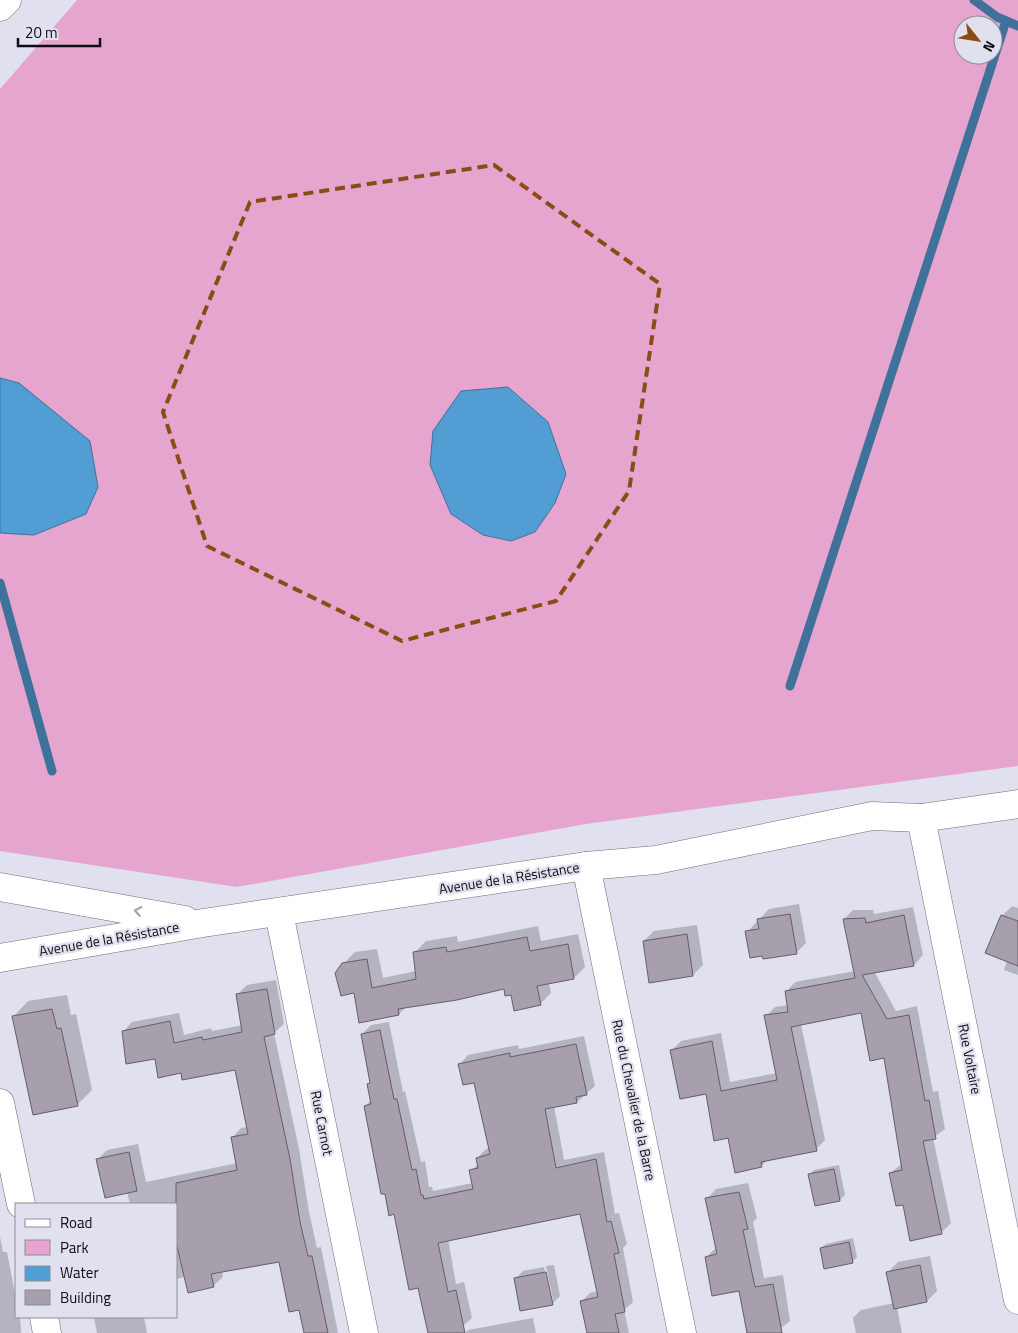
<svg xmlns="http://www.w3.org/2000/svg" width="1018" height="1333" font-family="'Titillium Web',sans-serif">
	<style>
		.green { fill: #e6a5ce; fill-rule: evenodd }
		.water { fill: #529ed4; stroke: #3e729a }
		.shadow { fill: #0003 }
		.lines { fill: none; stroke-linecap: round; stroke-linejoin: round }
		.stream { stroke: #3e729a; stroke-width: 9 }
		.building { fill: #a89fac; stroke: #655d69 }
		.minor-casing { stroke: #6d6c79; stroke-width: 29 }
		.major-casing { stroke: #6d6c79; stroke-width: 29 }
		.minor { stroke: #fff; stroke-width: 28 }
		.major { stroke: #fff; stroke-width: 28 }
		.oneway { stroke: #9f9ea0 }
		.marked { fill: none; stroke: #8b4b15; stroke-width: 4; stroke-dasharray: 10 6; stroke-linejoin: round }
		.labels { text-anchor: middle; stroke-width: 4.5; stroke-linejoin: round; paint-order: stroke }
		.street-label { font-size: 14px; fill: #0e0d12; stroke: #e1e0ef }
	</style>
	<rect width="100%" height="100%" fill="#e1e0ef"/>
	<!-- green -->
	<path class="green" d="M77,0H1018V766L586,824L237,887L0,851V89ZM963,25H993V55H963Z"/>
	<!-- water -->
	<g class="water">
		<polygon points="0,378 19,383 90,441 98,487 86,514 34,535 0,533"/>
		<polygon points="508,387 548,422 566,474 555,503 535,532 511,541 483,535 451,514 430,465 433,431 461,391"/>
	</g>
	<!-- shadow -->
	<g class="shadow">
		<polygon points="799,904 806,943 796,953 747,932 769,909"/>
		<polygon points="1012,906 1018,908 1018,975 1004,970 1007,960 1002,916"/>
		<polygon points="913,907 923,955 914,965 874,971 896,1011 917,1006 933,1092 938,1091 945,1129 933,1138 951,1223 941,1233 904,1203 890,1173 902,1164 885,1057 862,1012 801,1024 825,1140 816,1149 769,1159 761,1166 729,1137 707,1092 672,1050 681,1041 721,1033 730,1082 777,1073 766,1016 775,1007 788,1005 786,992 795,982 855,971 844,919 853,910 873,910 874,914"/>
		<polygon points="697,925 703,965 693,975 644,941 654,931"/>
		<polygon points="538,926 541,941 578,934 585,967 574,978 549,983 551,993 540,1004 512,994 505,988 406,1007 399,1014 355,992 343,964 355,952 377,949 383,978 416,971 415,952 426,941 457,936 458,942"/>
		<polygon points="276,980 284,1024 274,1033 299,1149 309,1212 317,1248 321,1247 338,1333 306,1333 300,1308 280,1261 222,1271 223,1277 213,1286 185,1277 176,1279 176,1204 130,1204 127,1192 98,1159 107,1150 138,1144 146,1182 237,1163 232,1138 241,1128 248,1127 236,1068 182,1072 156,1058 123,1032 132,1022 179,1013 184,1035 211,1028 212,1031 243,1025 238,994 247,985"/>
		<polygon points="67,995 71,1015 76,1014 92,1090 77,1105 14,1016 28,1001"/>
		<polygon points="389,1022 403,1092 405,1091 421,1162 425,1161 429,1187 432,1187 433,1191 473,1183 471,1171 478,1164 477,1158 486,1149 490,1148 475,1082 460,1064 468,1055 518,1045 519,1049 584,1036 595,1086 577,1102 554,1106 564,1160 604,1152 615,1214 619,1213 627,1244 623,1248 633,1302 624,1310 629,1333 588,1333 581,1302 590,1293 598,1291 581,1212 448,1239 456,1284 464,1282 472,1318 463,1326 429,1333 419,1286 365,1106 371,1100 368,1084 371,1081 362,1034 371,1025"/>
		<polygon points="839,1165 845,1195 840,1200 816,1204 810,1174 814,1170"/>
		<polygon points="748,1183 757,1218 753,1222 764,1278 783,1275 790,1321 775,1333 747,1333 740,1289 706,1257 717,1247 707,1199 716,1189"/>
		<polygon points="0,1237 3,1252 7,1252 16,1299 16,1317 20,1317 21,1333 0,1333"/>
		<polygon points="853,1238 857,1257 852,1262 821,1248 826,1244"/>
		<polygon points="930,1256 937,1291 927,1301 897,1307 902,1333 856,1333 853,1318 861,1310 894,1303 888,1272 898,1262"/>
		<polygon points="554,1265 560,1296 552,1304 515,1279 523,1271 544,1267 551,1300 553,1300 546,1266"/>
		<polygon points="94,1317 144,1317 147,1333 97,1333"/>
		<polygon points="533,1318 536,1333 465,1333 468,1330"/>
	</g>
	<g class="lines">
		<!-- stream -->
		<g class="stream">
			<polyline points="974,0 997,17 1018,26"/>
			<polyline points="0,583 52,771"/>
			<polyline points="790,686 1006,21"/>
		</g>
	</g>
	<!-- building -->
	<g class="building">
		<polygon points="790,914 797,954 763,959 762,956 750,958 745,931 759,929 757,919"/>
		<polygon points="904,915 914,966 862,975 887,1019 909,1015 925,1101 929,1100 936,1139 923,1141 942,1234 910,1241 903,1205 896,1206 889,1173 902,1170 884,1058 870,1061 861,1013 791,1027 817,1151 761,1162 762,1167 735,1173 728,1138 714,1141 706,1094 680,1099 670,1050 712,1041 721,1091 777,1080 764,1015 788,1012 785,991 855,978 843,919 865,918 866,923"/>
		<polygon points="1001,915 1018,921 1018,966 985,953"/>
		<polygon points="687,934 693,976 649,983 643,941"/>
		<polygon points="527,937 530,951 568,944 574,979 537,986 541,1005 514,1011 511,995 505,996 504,989 457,1000 398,1009 399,1015 359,1023 354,993 341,996 335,973 342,963 367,959 372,988 416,979 413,952 446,947 447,952"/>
		<polygon points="267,989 275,1034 264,1037 290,1159 300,1222 308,1256 312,1256 328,1333 304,1333 299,1310 289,1312 279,1262 211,1274 214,1287 188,1293 176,1242 176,1183 237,1170 231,1137 248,1134 235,1070 182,1080 181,1073 158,1078 155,1059 126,1064 122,1031 170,1021 174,1043 202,1037 203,1040 242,1032 236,994"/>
		<polygon points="52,1009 57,1029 61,1028 78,1106 33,1115 12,1016"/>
		<polygon points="380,1030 394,1099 397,1099 412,1170 416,1169 421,1195 423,1195 424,1199 473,1189 469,1170 478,1168 476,1158 490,1154 474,1083 463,1085 458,1064 510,1053 510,1057 576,1044 587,1095 576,1097 577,1103 545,1109 556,1168 596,1159 607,1222 611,1221 619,1253 614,1254 625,1312 615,1314 619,1333 587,1333 580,1301 598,1297 580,1214 438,1243 448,1292 456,1290 465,1333 428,1333 418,1288 409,1290 394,1214 389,1216 385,1194 381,1194 364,1106 371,1104 367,1084 370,1083 361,1034"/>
		<polygon points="129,1152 137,1191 105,1198 96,1159"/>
		<polygon points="834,1169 840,1201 815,1206 808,1174"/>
		<polygon points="739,1192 748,1229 743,1230 755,1287 773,1284 782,1333 747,1333 739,1291 712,1296 705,1257 717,1254 705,1198"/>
		<polygon points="849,1242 853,1263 824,1269 820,1248"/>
		<polygon points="920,1265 927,1302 894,1309 886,1272"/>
		<polygon points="546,1272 553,1305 520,1311 514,1278"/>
	</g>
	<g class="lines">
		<!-- minor casing -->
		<g class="minor-casing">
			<g id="minor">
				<polyline points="921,818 1018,1300"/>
				<polyline points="586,866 682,1333"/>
				<polyline points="279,913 364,1333"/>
				<polyline points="0,1103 21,1204"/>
				<polyline points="44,1317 47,1333"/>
			</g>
		</g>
		<!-- major casing -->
		<g class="major-casing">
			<g id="major">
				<polyline points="0,7 7,0"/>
				<polyline points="0,887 185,920"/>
				<polyline points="0,958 203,923 586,866 656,860 872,816 921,818 1018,804"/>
			</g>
		</g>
		<!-- minor -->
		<use href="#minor" class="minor"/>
		<!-- major -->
		<use href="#major" class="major"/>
	</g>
	<!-- one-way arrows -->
	<defs><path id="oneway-chevron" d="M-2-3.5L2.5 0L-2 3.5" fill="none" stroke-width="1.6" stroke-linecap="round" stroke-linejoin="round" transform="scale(1.25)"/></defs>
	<use class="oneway" href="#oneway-chevron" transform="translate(138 911) rotate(-170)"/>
	<!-- marked area -->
	<path class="marked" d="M494,165L660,284L629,491L556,601L402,641L207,546L163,412L250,202Z"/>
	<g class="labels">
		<!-- street labels -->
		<g class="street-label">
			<text transform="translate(509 878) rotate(-9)" y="5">Avenue de la Résistance</text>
			<text transform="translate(109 939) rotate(-10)" y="5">Avenue de la Résistance</text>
			<text transform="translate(970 1059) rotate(79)" y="5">Rue Voltaire</text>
			<text transform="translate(634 1100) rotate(78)" y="5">Rue du Chevalier de la Barre</text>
			<text transform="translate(322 1123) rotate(79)" y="5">Rue Carnot</text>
		</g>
	</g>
	<!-- legend -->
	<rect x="15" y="1203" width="162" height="115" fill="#e1e0ef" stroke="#8d8c97"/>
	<rect x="25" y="1219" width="25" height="8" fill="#ffffff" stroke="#8d8c97"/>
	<text x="60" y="1228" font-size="15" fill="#0e0d12">Road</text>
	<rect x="25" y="1240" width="25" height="15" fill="#e6a5ce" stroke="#8d8c97"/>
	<text x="60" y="1253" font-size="15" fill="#0e0d12">Park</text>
	<rect x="25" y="1266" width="25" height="15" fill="#529ed4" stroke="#8d8c97"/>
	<text x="60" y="1278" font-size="15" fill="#0e0d12">Water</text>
	<rect x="25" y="1290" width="25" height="15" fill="#a89fac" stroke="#8d8c97"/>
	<text x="60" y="1303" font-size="15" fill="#0e0d12">Building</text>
	<!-- north arrow -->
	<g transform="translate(978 40) rotate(120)"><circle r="24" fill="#e1e0ef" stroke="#8d8c97"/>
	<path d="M0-4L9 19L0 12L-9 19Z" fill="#8b4b15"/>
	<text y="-8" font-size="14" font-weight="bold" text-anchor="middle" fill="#0e0d12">N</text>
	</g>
	<!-- scale -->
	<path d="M18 38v8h82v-8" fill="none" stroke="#0e0d12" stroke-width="2.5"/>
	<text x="25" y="38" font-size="15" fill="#0e0d12" stroke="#e1e0ef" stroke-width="4" paint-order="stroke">20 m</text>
</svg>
